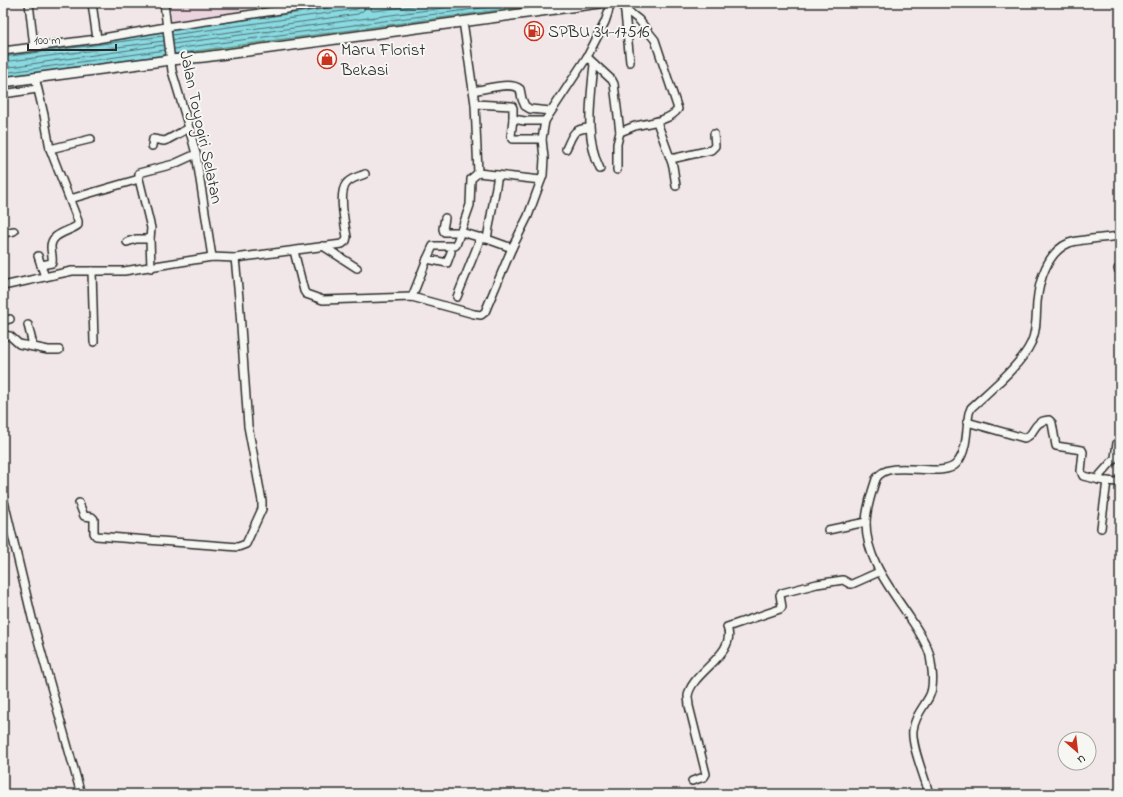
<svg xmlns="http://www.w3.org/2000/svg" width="1123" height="797" font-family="'Indie Flower',sans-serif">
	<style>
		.built { fill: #ebd4de }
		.grass { fill: url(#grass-dots); stroke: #6a8567 }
		.water { fill: url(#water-ripples); stroke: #639498 }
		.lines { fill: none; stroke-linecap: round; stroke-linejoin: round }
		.shore { stroke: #517174; stroke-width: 1 }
		.minor-casing { stroke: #2b2b2b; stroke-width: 10 }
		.major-casing { stroke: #2b2b2b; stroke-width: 12 }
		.minor { stroke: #f6f6f2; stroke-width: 7 }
		.major { stroke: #f6f6f2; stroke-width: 9 }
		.labels { text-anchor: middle; stroke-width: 4; stroke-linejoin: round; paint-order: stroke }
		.poi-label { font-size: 17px; fill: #2b2b2b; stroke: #f6f6f2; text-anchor: start }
		.street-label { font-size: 17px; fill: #2b2b2b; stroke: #f6f6f2 }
	</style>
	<defs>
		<pattern id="grass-dots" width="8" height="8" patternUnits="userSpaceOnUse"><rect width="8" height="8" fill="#a8dfa3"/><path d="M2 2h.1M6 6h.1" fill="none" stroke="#91c08c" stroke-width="1.8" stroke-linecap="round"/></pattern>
		<pattern id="water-ripples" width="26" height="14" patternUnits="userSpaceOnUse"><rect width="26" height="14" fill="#89dae1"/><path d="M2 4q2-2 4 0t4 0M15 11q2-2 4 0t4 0" fill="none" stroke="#76bbc1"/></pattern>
	</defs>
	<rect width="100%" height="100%" fill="#f1e7e9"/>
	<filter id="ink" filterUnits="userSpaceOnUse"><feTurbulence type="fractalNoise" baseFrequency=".025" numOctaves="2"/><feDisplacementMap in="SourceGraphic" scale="8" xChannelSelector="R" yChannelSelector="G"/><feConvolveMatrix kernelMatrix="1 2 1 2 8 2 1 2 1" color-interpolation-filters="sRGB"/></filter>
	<g filter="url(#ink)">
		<!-- built -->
		<polygon class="built" points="170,3 301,3 172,22"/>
		<!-- grass -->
		<polygon class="grass" points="550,3 598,3 168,57 3,82 3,77"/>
		<!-- water -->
		<polygon class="water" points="370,3 550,3 3,77 3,53"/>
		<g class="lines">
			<!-- shore -->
			<g class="shore">
				<polyline points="372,3 371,10 373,11 436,3"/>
				<polyline points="172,35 357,9 360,7 361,3"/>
				<polyline points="173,40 358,14 364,10 366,3"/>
				<polyline points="173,44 481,3"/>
				<polyline points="174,49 519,3"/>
				<polyline points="3,57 163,36"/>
				<polyline points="3,62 164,41"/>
				<polyline points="3,68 164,45"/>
				<polyline points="3,73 165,50"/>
			</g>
			<!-- minor casing -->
			<g class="minor-casing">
				<g id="minor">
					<polyline points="29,3 34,47"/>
					<polyline points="92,3 97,39"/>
					<polyline points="164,3 172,71 189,128 196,154 212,257"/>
					<polyline points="624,3 630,62"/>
					<polyline points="463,21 475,104 478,173 541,180"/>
					<polyline points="3,51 97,39 166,27 327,3"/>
					<polyline points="587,57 612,80 614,84 620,132 617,144 617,170"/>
					<path d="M594,64C591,99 584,136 600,169"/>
					<path d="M35,77L44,115L50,149L78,221V225C69,232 51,233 51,247C51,252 53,257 52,263L41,265"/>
					<path d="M473,91C485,89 511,81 520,89L522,99L525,106L530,109L551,111"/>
					<polyline points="3,94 37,89"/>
					<polyline points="475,104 512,106 513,108 513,119 525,121 545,121"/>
					<polyline points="513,119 511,136 513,139 542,139"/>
					<polyline points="657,122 673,166 676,186"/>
					<path d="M620,132C625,130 630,128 635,126C648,123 670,121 678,109L655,40L639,20L625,9"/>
					<polyline points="152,146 153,139 164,141 167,140 189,128"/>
					<polyline points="50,149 91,139"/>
					<path d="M566,149C573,135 572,129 589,128"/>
					<polyline points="671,159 711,150 715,146 714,134"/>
					<polyline points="498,175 487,239 512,248"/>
					<polyline points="70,199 139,179"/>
					<polyline points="445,218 443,229 444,232 461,232 485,239"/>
					<polyline points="3,233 14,231"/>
					<polyline points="150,239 151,228 139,179 139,173 174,164 196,154"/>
					<polyline points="127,242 136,239 150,239 151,268"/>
					<polyline points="323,246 357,268"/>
					<polyline points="294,251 304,291 306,294 323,300 412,297 474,314 481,315 485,312 512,248 528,216 543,175 544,158 542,139 545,121 587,57 605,22 608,13 610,3"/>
					<polyline points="451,252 447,263 427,259 433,246 455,246 456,245 470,205 471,179 478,173"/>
					<polyline points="38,256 45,277"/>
					<polyline points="1118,269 1120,269"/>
					<polyline points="92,271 94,342"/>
					<path d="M3,286L72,271H124L212,257L235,258L342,244L346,241L347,237C345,225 338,194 346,184C350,178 358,177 365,174"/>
					<polyline points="412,297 427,259"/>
					<polyline points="457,297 481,237"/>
					<polyline points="3,321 10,319"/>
					<polyline points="28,325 32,341 31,346"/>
					<polyline points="3,335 10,336 19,344 24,345 48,350 59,350"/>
					<path d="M967,422L1024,438C1036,436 1031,421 1049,420L1052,423L1056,446L1082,450L1083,452L1081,471L1083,476L1104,481L1120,482"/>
					<polyline points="1099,480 1100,475 1115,458 1117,443"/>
					<polyline points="3,497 33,622 81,794"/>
					<polyline points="79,503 84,516 92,517 94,519 94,533 96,536 238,547 246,544 262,509 262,501 248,426 239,298 235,258"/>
					<polyline points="1101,528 1107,481"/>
					<polyline points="828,530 866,522"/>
					<path d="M692,781L704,777L706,774L689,706C689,703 688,699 688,696C691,672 738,654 727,627L780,609L782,607L780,595L782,593L817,584L843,580L850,584H852L879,572"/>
					<path d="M929,794C925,777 911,746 913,730C915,716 923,708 929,697C935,686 932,668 930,656C927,643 917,629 910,618C891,589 866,560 866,523C866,511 872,491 876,479C889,456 943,481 957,463C968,450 966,428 969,413L971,408C989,391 1021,365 1031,343C1037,331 1036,316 1037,302C1039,281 1047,252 1069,243C1081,239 1106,238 1120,236"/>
				</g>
			</g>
			<!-- major casing -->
			<g class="major-casing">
				<polyline id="major" points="3,82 170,60 204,57 600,3"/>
			</g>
			<!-- minor -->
			<use href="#minor" class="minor"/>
			<!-- major -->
			<use href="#major" class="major"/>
		</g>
	</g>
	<!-- icons -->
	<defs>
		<g id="fuel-ring" transform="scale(1)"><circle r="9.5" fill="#f6f6f2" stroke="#c8321e" stroke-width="1.5"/><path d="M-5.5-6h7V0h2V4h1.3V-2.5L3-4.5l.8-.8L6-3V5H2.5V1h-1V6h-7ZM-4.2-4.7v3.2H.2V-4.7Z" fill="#c8321e"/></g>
		<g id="shop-ring" transform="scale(1)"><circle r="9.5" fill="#f6f6f2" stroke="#c8321e" stroke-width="1.5"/><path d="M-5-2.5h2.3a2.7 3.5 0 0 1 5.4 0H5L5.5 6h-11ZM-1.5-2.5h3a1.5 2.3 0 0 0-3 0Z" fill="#c8321e"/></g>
	</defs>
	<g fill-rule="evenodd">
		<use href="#fuel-ring" x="534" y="31"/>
		<use href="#shop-ring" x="327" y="59"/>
	</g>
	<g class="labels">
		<!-- poi labels -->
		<g class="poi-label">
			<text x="548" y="37">SPBU 34-17516</text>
			<text x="341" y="55">Maru Florist<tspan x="341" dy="20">Bekasi</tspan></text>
		</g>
		<!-- street labels -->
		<g class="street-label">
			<text transform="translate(202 127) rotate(78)" y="6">Jalan Toyogiri Selatan</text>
		</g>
	</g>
	<!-- margin -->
	<rect width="1123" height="797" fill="none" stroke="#f6f6f2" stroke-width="16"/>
	<rect x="8" y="8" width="1107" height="781" fill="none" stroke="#2b2b2b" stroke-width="1.5" filter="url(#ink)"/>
	<!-- north arrow -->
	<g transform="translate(1077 751) rotate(152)"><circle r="19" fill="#f6f6f2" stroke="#a5a5a2"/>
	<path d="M0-3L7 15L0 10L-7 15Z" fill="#c8321e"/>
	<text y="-6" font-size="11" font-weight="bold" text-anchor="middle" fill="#2b2b2b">U</text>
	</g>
	<!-- scale -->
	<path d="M28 44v6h88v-6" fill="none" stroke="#2b2b2b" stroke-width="2"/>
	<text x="34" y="44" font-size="12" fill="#2b2b2b" stroke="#f6f6f2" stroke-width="3" paint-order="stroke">100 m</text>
</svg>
